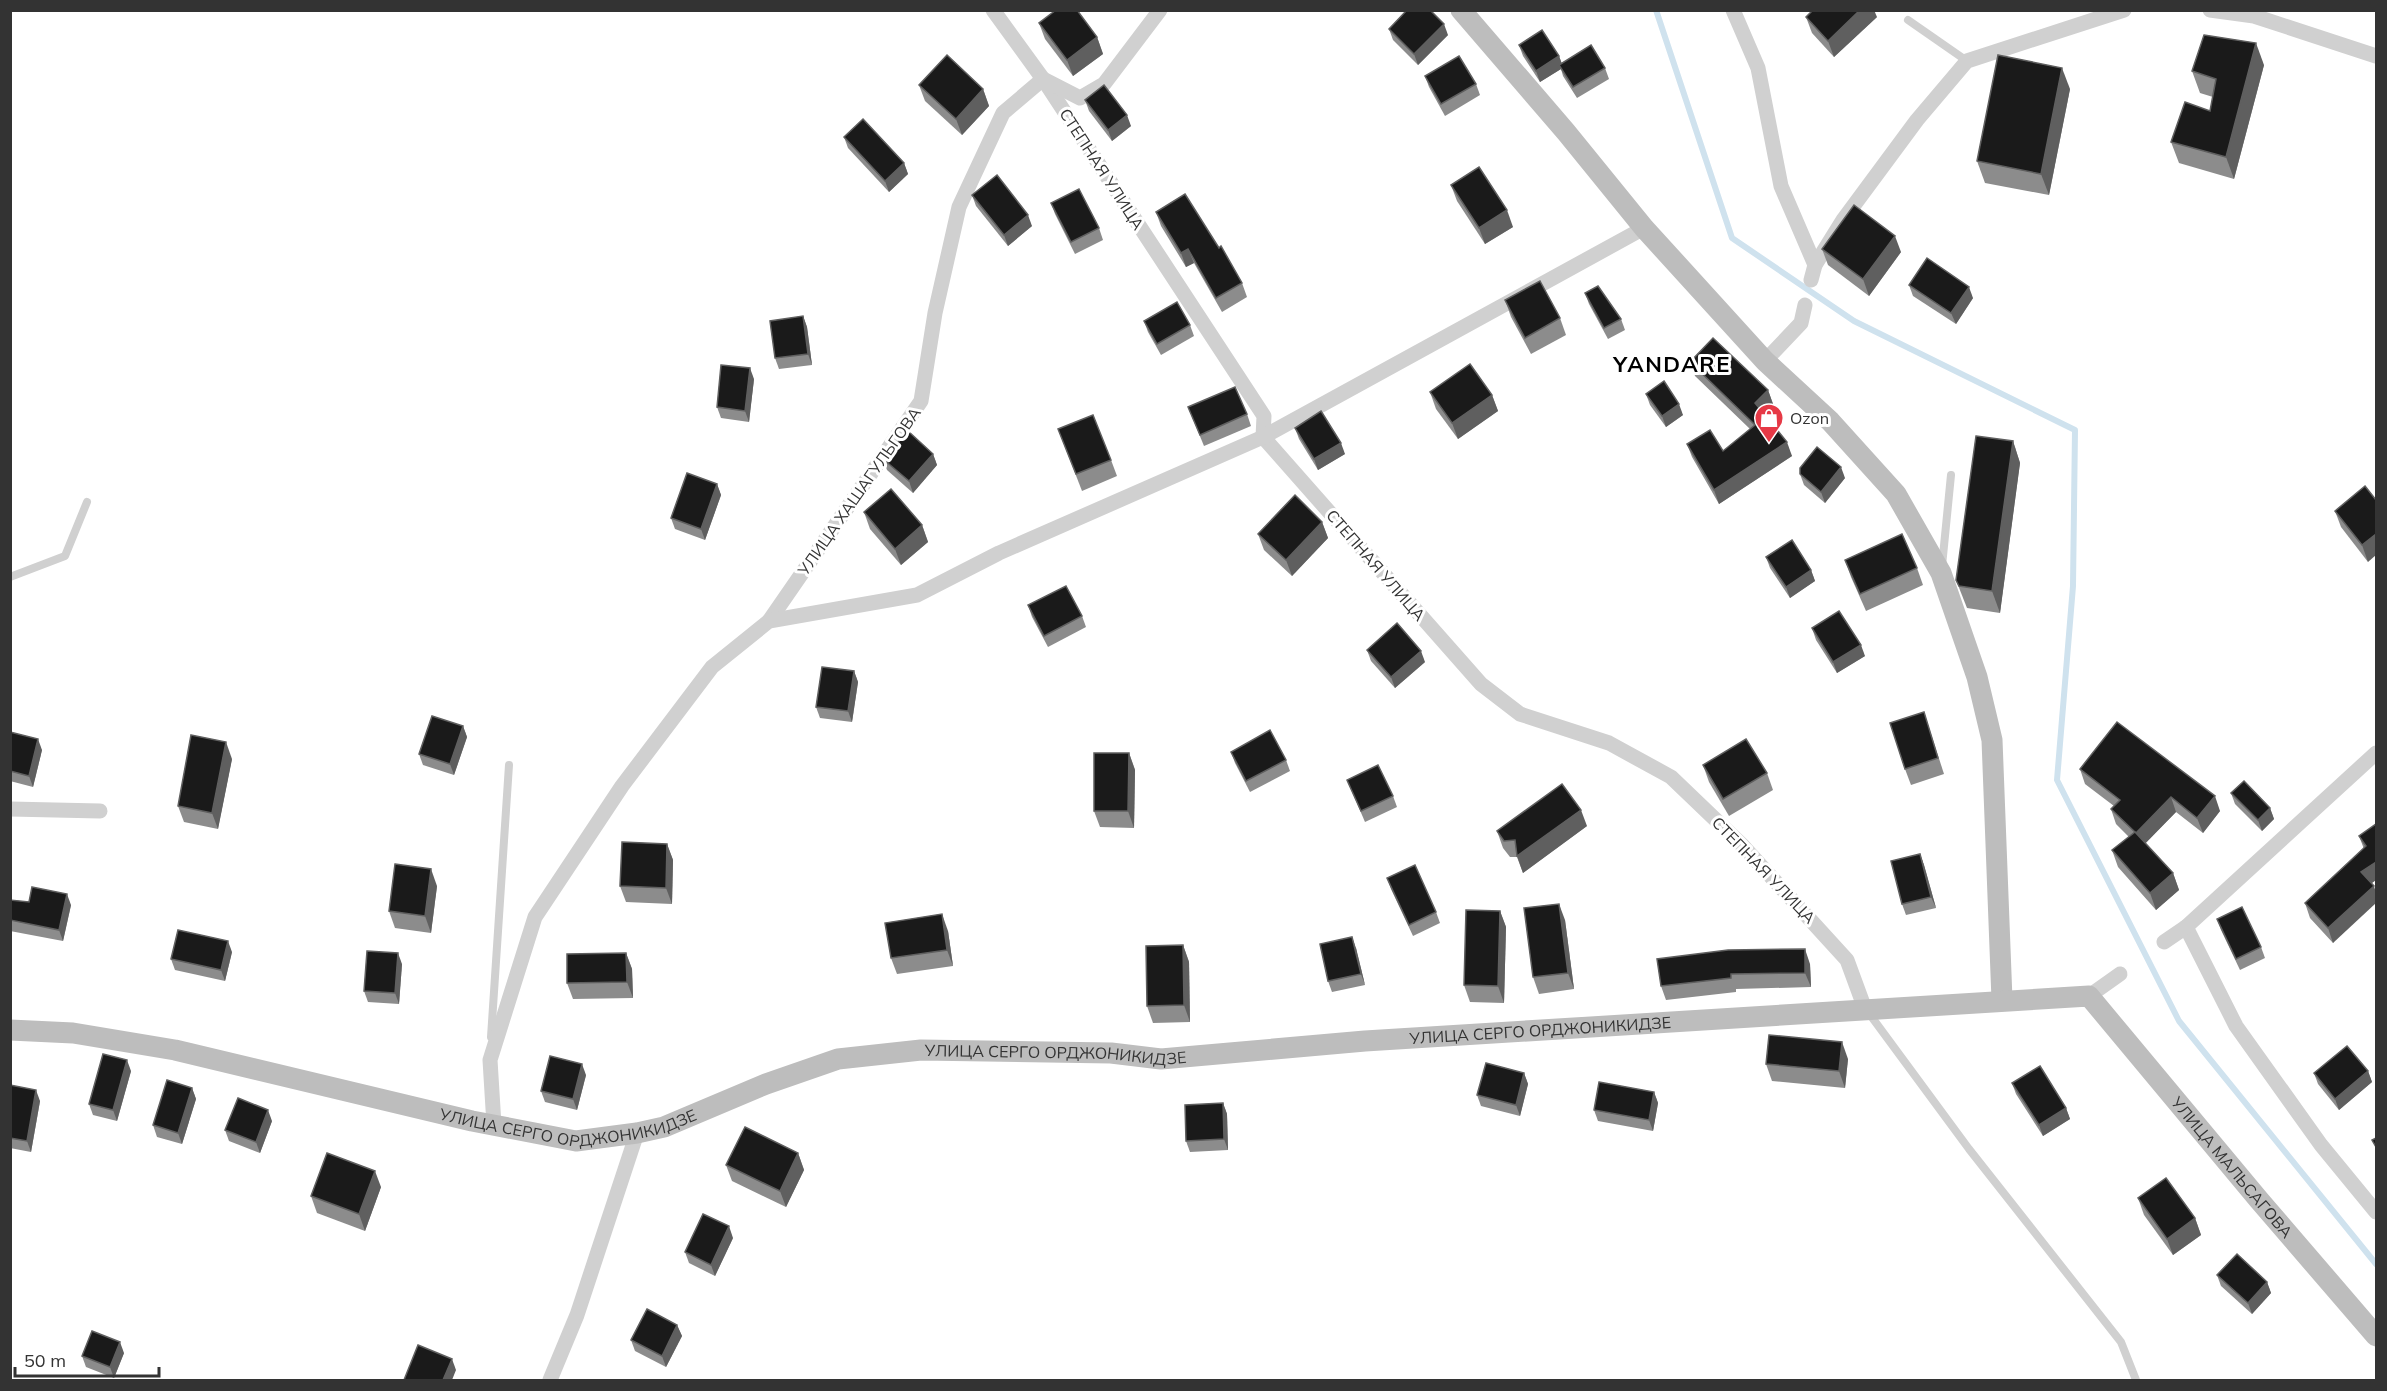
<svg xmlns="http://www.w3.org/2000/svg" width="2387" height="1391" font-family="Mulish,sans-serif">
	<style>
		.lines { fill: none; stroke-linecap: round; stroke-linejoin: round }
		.stream { stroke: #cfe2ee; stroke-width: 6 }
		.lane { stroke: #d0d0d0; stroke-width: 8 }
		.street { stroke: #d0d0d0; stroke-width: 15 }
		.secondary { stroke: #bdbdbd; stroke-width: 21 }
		.wall { fill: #8c8c8c }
		.shaded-wall { fill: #5f5f5f }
		.building { fill: #1a1a1a; stroke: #5f5f5f; stroke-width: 1.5 }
		.labels { text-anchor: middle; stroke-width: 6; stroke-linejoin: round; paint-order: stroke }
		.street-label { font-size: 16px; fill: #333; stroke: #fff }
		.poi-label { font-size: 16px; fill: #333; stroke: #fff; text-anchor: start }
		.district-label { font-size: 22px; font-weight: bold; letter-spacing: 1.5px; fill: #000; stroke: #fff }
	</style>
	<rect width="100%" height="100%" fill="#fff"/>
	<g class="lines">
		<!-- stream -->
		<polyline class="stream" points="1656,10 1732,238 1854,321 2075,430 2073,586 2057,780 2179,1021 2376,1264"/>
		<!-- lane -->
		<g class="lane">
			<polyline points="1908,20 1967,61"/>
			<polyline points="1942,566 1951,475"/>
			<polyline points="10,577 65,556 87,502"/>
			<polyline points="1868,1012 1969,1149 2121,1342 2136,1380"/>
			<polyline points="491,1037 509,765"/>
		</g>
		<!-- street -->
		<g class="street">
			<polyline points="993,10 1043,79 1264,416 1263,437 1481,684 1520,714 1609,743 1671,777 1743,846 1847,960 1865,1009"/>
			<polyline points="1733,10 1758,68 1781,186 1815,265"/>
			<polyline points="2210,10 2254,16 2376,56"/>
			<polyline points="1811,280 1815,265 1843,220 1917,120 1967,61 2124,10"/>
			<polyline points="1765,361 1801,323 1805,305"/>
			<polyline points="769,621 921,401 935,313 959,207 1003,113 1043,79 1080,98 1104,84 1160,10"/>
			<polyline points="10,809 100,811"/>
			<polyline points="2186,927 2236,1026 2321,1145 2376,1212"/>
			<polyline points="2164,942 2186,927 2376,753"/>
			<polyline points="2089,996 2120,974"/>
			<polyline points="494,1125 490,1060 535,917 622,786 712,667 769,621 917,595 999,553 1263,437 1644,228"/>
			<polyline points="550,1380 577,1315 637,1133"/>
		</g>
		<!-- secondary -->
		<g class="secondary">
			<polyline points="1461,10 1566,132 1644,228 1765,361 1830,421 1896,494 1941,573 1977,677 1992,740 2002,1000"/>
			<path id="s1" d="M10,1030L73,1033L175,1050L472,1121L576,1141L637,1133L664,1127L766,1084L838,1059L921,1050L1111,1053L1161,1059L1365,1041L2089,996L2259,1200L2376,1336"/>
		</g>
	</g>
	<!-- wall -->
	<g class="wall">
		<polygon points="1806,17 1877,17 1834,57 1812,33"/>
		<polygon points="1039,23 1097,37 1103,54 1073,76 1045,39"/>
		<polygon points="1389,29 1448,35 1418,65 1393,40"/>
		<polygon points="1519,45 1559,56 1562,64 1605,68 1609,79 1577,98 1563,76 1561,69 1540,82 1523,56"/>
		<polygon points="2264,65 2234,179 2179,163 2171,142 2210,111 2213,97 2200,93 2192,71"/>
		<polygon points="1425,76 1476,84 1480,95 1445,116 1429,87"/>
		<polygon points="919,85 983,89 989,106 962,135 925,101"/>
		<polygon points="2070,89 2049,195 1985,183 1977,161"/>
		<polygon points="1085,100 1131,126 1112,141 1089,111"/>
		<polygon points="844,137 904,163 908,174 889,192 848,148"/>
		<polygon points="1451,185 1513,227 1485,244 1457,201"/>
		<polygon points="972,195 1032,226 1008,246 976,206"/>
		<polygon points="1051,203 1099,228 1103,240 1075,254 1055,214"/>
		<polygon points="1156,212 1219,248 1242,283 1247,297 1222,312 1194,263 1186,267 1161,226"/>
		<polygon points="1822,249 1901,252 1869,296 1828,265"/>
		<polygon points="1909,285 1973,298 1956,324 1913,296"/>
		<polygon points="1585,293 1621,319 1625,330 1608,339 1589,304"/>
		<polygon points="1505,300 1560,318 1566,335 1531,354 1511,317"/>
		<polygon points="803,316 807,327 812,365 779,369 775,358"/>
		<polygon points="1144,321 1190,325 1194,336 1161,355 1148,332"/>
		<polygon points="1690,362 1768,390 1773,404 1764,414 1792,456 1719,504 1692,457 1687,444 1723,451 1750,429 1695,376"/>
		<polygon points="754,379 749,422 721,418 717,407"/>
		<polygon points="1430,392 1492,395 1498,411 1458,439 1436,409"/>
		<polygon points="1646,394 1683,415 1666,427 1650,405"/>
		<polygon points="1188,407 1247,414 1251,426 1204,446"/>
		<polygon points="1295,428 1345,454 1318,470 1299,439"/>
		<polygon points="1058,429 1111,460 1117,476 1082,491"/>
		<polygon points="2013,441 2020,463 2000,613 1967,608 1956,580"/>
		<polygon points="933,454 937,465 913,493 887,470 883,459"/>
		<polygon points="1800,474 1845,478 1825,503 1804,485"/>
		<polygon points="717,484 721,495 705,540 675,529 671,518"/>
		<polygon points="2376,500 2368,562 2341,527 2335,511"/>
		<polygon points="864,512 922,525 928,542 901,565 870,529"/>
		<polygon points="1322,522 1328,538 1292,576 1264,550 1258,534"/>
		<polygon points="1766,557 1811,570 1815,581 1790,598 1770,568"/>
		<polygon points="1845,560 1917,568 1923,585 1866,611 1851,577"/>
		<polygon points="1028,605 1082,616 1086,627 1048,647 1032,617"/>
		<polygon points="1812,628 1865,656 1837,673 1816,640"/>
		<polygon points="1367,650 1425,662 1395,688 1371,661"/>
		<polygon points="854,671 858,682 852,722 820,718 816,707"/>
		<polygon points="1924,712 1944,774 1911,785 1905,769"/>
		<polygon points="463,726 467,737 454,775 423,765 419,754"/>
		<polygon points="10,732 42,750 33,787 10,781"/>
		<polygon points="1231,752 1286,760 1290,771 1250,792 1235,763"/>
		<polygon points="1129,753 1135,770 1134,828 1100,827 1094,811"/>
		<polygon points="232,759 218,829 184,822 178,806"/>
		<polygon points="1703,765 1767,773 1773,790 1729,816 1709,782"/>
		<polygon points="2080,769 2220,811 2203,833 2176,812 2145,843 2173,873 2179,890 2156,910 2118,867 2112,850 2129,837 2116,824 2111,809 2114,806 2085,784"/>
		<polygon points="1347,780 1393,796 1397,807 1365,822"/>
		<polygon points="2231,793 2270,808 2274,819 2262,831 2235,804"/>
		<polygon points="2376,824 2376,880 2372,883 2333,943 2310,918 2305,903 2364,849 2359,836"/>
		<polygon points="1587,826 1523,873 1517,857 1510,857 1503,848 1497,831"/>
		<polygon points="667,844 673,860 672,904 626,902 620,886"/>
		<polygon points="1920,854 1924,865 1936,908 1906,915 1902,904"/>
		<polygon points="1387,878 1436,912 1440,923 1413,936 1391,889"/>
		<polygon points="437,886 431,933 395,928 389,911"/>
		<polygon points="10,900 71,905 63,941 10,931"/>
		<polygon points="1500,911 1506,927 1504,1003 1470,1002 1464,985"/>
		<polygon points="2217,919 2261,947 2265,958 2240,970 2221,930"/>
		<polygon points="1565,920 1574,989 1539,994 1533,977"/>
		<polygon points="948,931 953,966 897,974 891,958"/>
		<polygon points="1183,945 1189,962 1190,1022 1153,1023 1147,1006"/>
		<polygon points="1356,948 1365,985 1332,992 1328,981"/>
		<polygon points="232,952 225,981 175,970 171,959"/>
		<polygon points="626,953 632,969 633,998 573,999 567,983"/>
		<polygon points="1657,959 1810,964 1811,987 1736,989 1736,992 1666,1000 1661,986"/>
		<polygon points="402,964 399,1004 368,1002 364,991"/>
		<polygon points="1848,1059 1845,1088 1772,1081 1766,1064"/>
		<polygon points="131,1071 117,1121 93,1115 89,1104"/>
		<polygon points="2368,1071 2372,1082 2339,1110 2318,1084 2314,1073"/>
		<polygon points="1524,1073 1528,1084 1520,1116 1481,1106 1477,1095"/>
		<polygon points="586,1075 577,1110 545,1102 541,1091"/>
		<polygon points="2012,1083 2066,1108 2070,1119 2043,1136 2016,1094"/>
		<polygon points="10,1085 40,1101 31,1152 10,1148"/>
		<polygon points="192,1088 196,1099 182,1144 157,1137 153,1125"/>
		<polygon points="1654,1092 1658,1103 1653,1131 1598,1121 1594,1110"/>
		<polygon points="1223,1103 1227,1114 1228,1150 1190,1152 1186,1141"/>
		<polygon points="272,1121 260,1153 229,1141 225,1130"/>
		<polygon points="798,1153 804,1170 786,1207 732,1181 726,1165"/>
		<polygon points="381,1187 365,1231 317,1213 311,1196"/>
		<polygon points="2138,1198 2195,1218 2201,1235 2173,1255 2144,1215"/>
		<polygon points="733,1238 715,1276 689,1263 685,1252"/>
		<polygon points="2217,1275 2267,1282 2271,1293 2252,1314 2221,1286"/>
		<polygon points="677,1325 682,1336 666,1367 635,1351 631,1340"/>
		<polygon points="124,1353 114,1378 86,1367 82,1356"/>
	</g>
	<!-- shaded-wall -->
	<g class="shaded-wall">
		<polygon points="1860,10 1874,10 1877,17 1834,57 1828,41"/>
		<polygon points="1444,24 1448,35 1418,65 1414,54"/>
		<polygon points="1097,37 1103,54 1073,76 1067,60"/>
		<polygon points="2256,43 2264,65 2234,179 2226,157"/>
		<polygon points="1559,56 1563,67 1559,65 1561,69 1540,82 1536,71"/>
		<polygon points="2062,68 2070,89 2049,195 2041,174"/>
		<polygon points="983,89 989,106 962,135 956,119"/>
		<polygon points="1127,115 1131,126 1112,141 1108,130"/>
		<polygon points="904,163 908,174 889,192 885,181"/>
		<polygon points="1507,210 1513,227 1485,244 1479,228"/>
		<polygon points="1028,215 1032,226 1008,246 1004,235"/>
		<polygon points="1895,236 1901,252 1869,296 1863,279"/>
		<polygon points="1188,249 1194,263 1186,267 1181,253"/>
		<polygon points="1969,287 1973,298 1956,324 1951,313"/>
		<polygon points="803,316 807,327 812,365 808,354"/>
		<polygon points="750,368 754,379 749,422 745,411"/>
		<polygon points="1768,390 1773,404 1760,417 1755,403"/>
		<polygon points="1492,395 1498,411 1458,439 1452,423"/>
		<polygon points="1679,404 1683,415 1666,427 1662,416"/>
		<polygon points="2013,441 2020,463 2000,613 1992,591"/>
		<polygon points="1787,442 1792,456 1719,504 1714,490"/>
		<polygon points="1341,443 1345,454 1318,470 1314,459"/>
		<polygon points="933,454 937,465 913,493 909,481"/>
		<polygon points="1841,467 1845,478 1825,503 1821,492"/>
		<polygon points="717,484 721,495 705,540 701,529"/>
		<polygon points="1322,522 1328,538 1292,576 1286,560"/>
		<polygon points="922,525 928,542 901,565 895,549"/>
		<polygon points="2376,534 2376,555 2368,562 2362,545"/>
		<polygon points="1811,570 1815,581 1790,598 1786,587"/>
		<polygon points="1861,645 1865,656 1837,673 1833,662"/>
		<polygon points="1421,651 1425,662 1395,688 1391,677"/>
		<polygon points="854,671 858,682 852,722 848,711"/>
		<polygon points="463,726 467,737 454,775 450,764"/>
		<polygon points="38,739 42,750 33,787 29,776"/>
		<polygon points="226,742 232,759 218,829 212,813"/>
		<polygon points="1129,753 1135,770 1134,828 1128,811"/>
		<polygon points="2215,796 2220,811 2203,833 2197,818"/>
		<polygon points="2171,797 2176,812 2141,848 2135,833"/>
		<polygon points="2270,808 2274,819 2262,831 2258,820"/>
		<polygon points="1581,810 1587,826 1523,873 1517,856"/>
		<polygon points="667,844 673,860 672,904 666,888"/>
		<polygon points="1920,854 1924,865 1936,908 1931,897"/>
		<polygon points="2376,862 2376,880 2366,887 2361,872"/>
		<polygon points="431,869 437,886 431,933 425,916"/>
		<polygon points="2173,873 2179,890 2156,910 2150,893"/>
		<polygon points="2374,886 2376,893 2376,903 2333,943 2328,928"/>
		<polygon points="67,894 71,905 63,941 59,930"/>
		<polygon points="1559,904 1565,920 1574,989 1568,973"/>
		<polygon points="1500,911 1506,927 1504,1003 1498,986"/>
		<polygon points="942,914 948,931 953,966 947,950"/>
		<polygon points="1352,937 1356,948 1365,985 1361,974"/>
		<polygon points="228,941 232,952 225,981 221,970"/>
		<polygon points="1183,945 1189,962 1190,1022 1184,1005"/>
		<polygon points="1805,949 1810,964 1811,987 1805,973"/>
		<polygon points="398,953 402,964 399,1004 395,993"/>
		<polygon points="626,953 632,969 633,998 627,982"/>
		<polygon points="1842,1042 1848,1059 1845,1088 1839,1071"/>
		<polygon points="127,1060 131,1071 117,1121 113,1110"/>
		<polygon points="582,1064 586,1075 577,1110 573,1099"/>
		<polygon points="2368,1071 2372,1082 2339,1110 2335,1099"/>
		<polygon points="1524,1073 1528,1084 1520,1116 1516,1105"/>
		<polygon points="192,1088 196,1099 182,1144 178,1133"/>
		<polygon points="36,1090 40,1101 31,1152 27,1141"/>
		<polygon points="1654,1092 1658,1103 1653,1131 1649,1120"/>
		<polygon points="1223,1103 1227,1114 1228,1150 1224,1139"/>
		<polygon points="2066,1108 2070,1119 2043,1136 2039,1125"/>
		<polygon points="268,1110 272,1121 260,1153 256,1142"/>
		<polygon points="798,1153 804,1170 786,1207 780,1191"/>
		<polygon points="375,1171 381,1187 365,1231 359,1214"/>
		<polygon points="2195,1218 2201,1235 2173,1255 2167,1239"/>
		<polygon points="729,1226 733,1238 715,1276 711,1265"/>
		<polygon points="2267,1282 2271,1293 2252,1314 2248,1303"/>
		<polygon points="677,1325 682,1336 666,1367 662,1356"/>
		<polygon points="120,1342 124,1353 114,1378 110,1367"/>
		<polygon points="452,1359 456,1370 452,1380 443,1380"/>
	</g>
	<!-- building -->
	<g class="building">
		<polygon points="1056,10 1077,10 1097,37 1067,60 1039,23"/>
		<polygon points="1407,10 1430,10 1444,24 1414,54 1389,29"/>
		<polygon points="1813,10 1860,10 1828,41 1806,17"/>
		<polygon points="1542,30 1559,56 1536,71 1519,45"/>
		<polygon points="2204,35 2256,43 2226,157 2171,142 2185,102 2210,111 2216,79 2192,71"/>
		<polygon points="1591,45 1605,68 1573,87 1559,65"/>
		<polygon points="947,55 983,89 956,119 919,85"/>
		<polygon points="1998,55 2062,68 2041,174 1977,161"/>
		<polygon points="1459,56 1476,84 1441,104 1425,76"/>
		<polygon points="1104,85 1127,115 1108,130 1085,100"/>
		<polygon points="863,119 904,163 885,181 844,137"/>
		<polygon points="1479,167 1507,210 1479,228 1451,185"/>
		<polygon points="997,175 1028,215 1004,235 972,195"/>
		<polygon points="1079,189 1099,228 1071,242 1051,203"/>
		<polygon points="1185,194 1219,248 1221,246 1242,283 1216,298 1188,249 1181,253 1156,212"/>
		<polygon points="1854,205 1895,236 1863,279 1822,249"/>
		<polygon points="1927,258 1969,287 1951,313 1909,285"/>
		<polygon points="1540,281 1560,318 1525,338 1505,300"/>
		<polygon points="1598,286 1621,319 1604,328 1585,293"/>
		<polygon points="1177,302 1190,325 1157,344 1144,321"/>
		<polygon points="803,316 808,354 775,358 770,321"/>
		<polygon points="1713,338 1768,390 1755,403 1787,442 1714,490 1687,444 1710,430 1723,451 1755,425 1690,362"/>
		<polygon points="1470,364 1492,395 1452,423 1430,392"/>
		<polygon points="721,365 750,368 745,411 717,407"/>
		<polygon points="1664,381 1679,404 1662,416 1646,394"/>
		<polygon points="1235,387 1247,414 1200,435 1188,407"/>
		<polygon points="1321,411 1341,443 1314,459 1295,428"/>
		<polygon points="1093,415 1111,460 1076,474 1058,429"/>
		<polygon points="908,431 933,454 909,481 883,459"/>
		<polygon points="1976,436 2013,441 1992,591 1959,586 1956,580"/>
		<polygon points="1817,447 1841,467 1821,492 1800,474 1800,468"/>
		<polygon points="687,473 717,484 701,529 671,518"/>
		<polygon points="2365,486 2376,500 2376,534 2362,545 2335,511"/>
		<polygon points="891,489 922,525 895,549 864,512"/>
		<polygon points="1295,495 1322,522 1286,560 1258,534"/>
		<polygon points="1902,534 1917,568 1860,594 1845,560"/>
		<polygon points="1792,540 1811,570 1786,587 1766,557"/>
		<polygon points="1066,586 1082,616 1044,636 1028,605"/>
		<polygon points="1839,611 1861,645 1833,662 1812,628"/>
		<polygon points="1397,623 1421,651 1391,677 1367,650"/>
		<polygon points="822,667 854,671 848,711 816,707"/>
		<polygon points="1924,712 1938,758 1905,769 1890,723"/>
		<polygon points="432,716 463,726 450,764 419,754"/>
		<polygon points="2117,722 2215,796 2197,818 2171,797 2136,833 2111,809 2120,800 2080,769"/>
		<polygon points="1270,730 1286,760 1246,781 1231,752"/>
		<polygon points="10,732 38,739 29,776 10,771"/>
		<polygon points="191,735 226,742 212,813 178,806"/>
		<polygon points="1746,739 1767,773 1723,799 1703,765"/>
		<polygon points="1094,753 1129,753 1128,811 1094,811"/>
		<polygon points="1378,765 1393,796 1361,811 1347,780"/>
		<polygon points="2244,781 2270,808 2258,820 2231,793"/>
		<polygon points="1562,784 1581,810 1517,856 1515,840 1504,841 1497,831"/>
		<polygon points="2376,824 2376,862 2361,872 2374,886 2328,928 2305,903 2366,846 2359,836"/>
		<polygon points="2135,832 2173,873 2150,893 2112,850"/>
		<polygon points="622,842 667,844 666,888 620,886"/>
		<polygon points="1920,854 1931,897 1902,904 1891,861"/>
		<polygon points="395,864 431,869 425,916 389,911"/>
		<polygon points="1415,865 1436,912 1409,925 1387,878"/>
		<polygon points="32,887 67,894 59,930 10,920 10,900 29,902"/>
		<polygon points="1559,904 1568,973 1533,977 1524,908"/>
		<polygon points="2242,907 2261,947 2236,959 2217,919"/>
		<polygon points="1466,910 1500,911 1498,986 1464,985"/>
		<polygon points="942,914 947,950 891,958 885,923"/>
		<polygon points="178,930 228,941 221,970 171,959"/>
		<polygon points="1352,937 1361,974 1328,981 1320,944"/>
		<polygon points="1183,945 1184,1005 1147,1006 1146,946"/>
		<polygon points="1805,949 1805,973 1731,974 1731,978 1661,986 1657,959 1728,950"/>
		<polygon points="367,951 398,953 395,993 364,991"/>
		<polygon points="626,953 627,982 567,983 567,954"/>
		<polygon points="1769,1035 1842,1042 1839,1071 1766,1064"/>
		<polygon points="2347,1046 2368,1071 2335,1099 2314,1073"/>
		<polygon points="103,1054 127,1060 113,1110 89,1104"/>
		<polygon points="550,1056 582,1064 573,1099 541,1091"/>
		<polygon points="1486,1063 1524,1073 1516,1105 1477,1095"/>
		<polygon points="2040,1066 2066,1108 2039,1125 2012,1083"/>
		<polygon points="167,1080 192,1088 178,1133 153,1125"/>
		<polygon points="1599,1082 1654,1092 1649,1120 1594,1110"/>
		<polygon points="10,1085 36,1090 27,1141 10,1138"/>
		<polygon points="238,1098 268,1110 256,1142 225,1130"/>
		<polygon points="1223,1103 1224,1139 1186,1141 1185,1105"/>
		<polygon points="745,1127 798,1153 780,1191 726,1165"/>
		<polygon points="2376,1138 2376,1147 2372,1140"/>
		<polygon points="327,1153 375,1171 359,1214 311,1196"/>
		<polygon points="2166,1178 2195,1218 2167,1239 2138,1198"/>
		<polygon points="703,1214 729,1226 711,1265 685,1252"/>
		<polygon points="2237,1254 2267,1282 2248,1303 2217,1275"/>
		<polygon points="647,1309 677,1325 662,1356 631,1340"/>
		<polygon points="92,1331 120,1342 110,1367 82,1356"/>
		<polygon points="418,1345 452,1359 443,1380 404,1380"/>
	</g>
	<!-- icons -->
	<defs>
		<g id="shop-pin" transform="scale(1.5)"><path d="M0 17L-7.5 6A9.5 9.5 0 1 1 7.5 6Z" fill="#e63946" stroke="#fff"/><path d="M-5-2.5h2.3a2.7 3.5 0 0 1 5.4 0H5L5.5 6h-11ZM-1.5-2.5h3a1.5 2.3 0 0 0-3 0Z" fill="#fff"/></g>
	</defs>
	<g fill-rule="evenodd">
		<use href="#shop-pin" x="1769" y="418"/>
	</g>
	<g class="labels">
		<!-- street labels -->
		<g class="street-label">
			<text transform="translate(1102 169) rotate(57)" y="6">СТЕПНАЯ УЛИЦА</text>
			<text transform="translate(859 491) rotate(-55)" y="6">УЛИЦА ХАШАГУЛЬГОВА</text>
			<text transform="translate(1376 565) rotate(49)" y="6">СТЕПНАЯ УЛИЦА</text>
			<text transform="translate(1764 870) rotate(46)" y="6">СТЕПНАЯ УЛИЦА</text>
			<text dy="6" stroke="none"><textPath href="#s1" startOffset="1558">УЛИЦА СЕРГО ОРДЖОНИКИДЗЕ</textPath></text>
			<text dy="6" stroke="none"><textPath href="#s1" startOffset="1072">УЛИЦА СЕРГО ОРДЖОНИКИДЗЕ</textPath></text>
			<text dy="6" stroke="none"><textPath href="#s1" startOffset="570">УЛИЦА СЕРГО ОРДЖОНИКИДЗЕ</textPath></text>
			<text dy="6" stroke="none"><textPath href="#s1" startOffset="2331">УЛИЦА МАЛЬСАГОВА</textPath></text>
		</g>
		<!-- poi labels -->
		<g class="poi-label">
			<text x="1790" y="424">Ozon</text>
		</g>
		<!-- district labels -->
		<g class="district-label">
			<text x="1672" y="372">YANDARE</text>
		</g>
	</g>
	<!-- border -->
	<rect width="2387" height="1391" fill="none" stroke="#333333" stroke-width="24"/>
	<!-- scale -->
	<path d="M15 1367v9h144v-9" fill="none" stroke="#333333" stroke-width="3"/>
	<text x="24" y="1367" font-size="18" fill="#333333" stroke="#ffffff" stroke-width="4.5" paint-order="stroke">50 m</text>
</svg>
